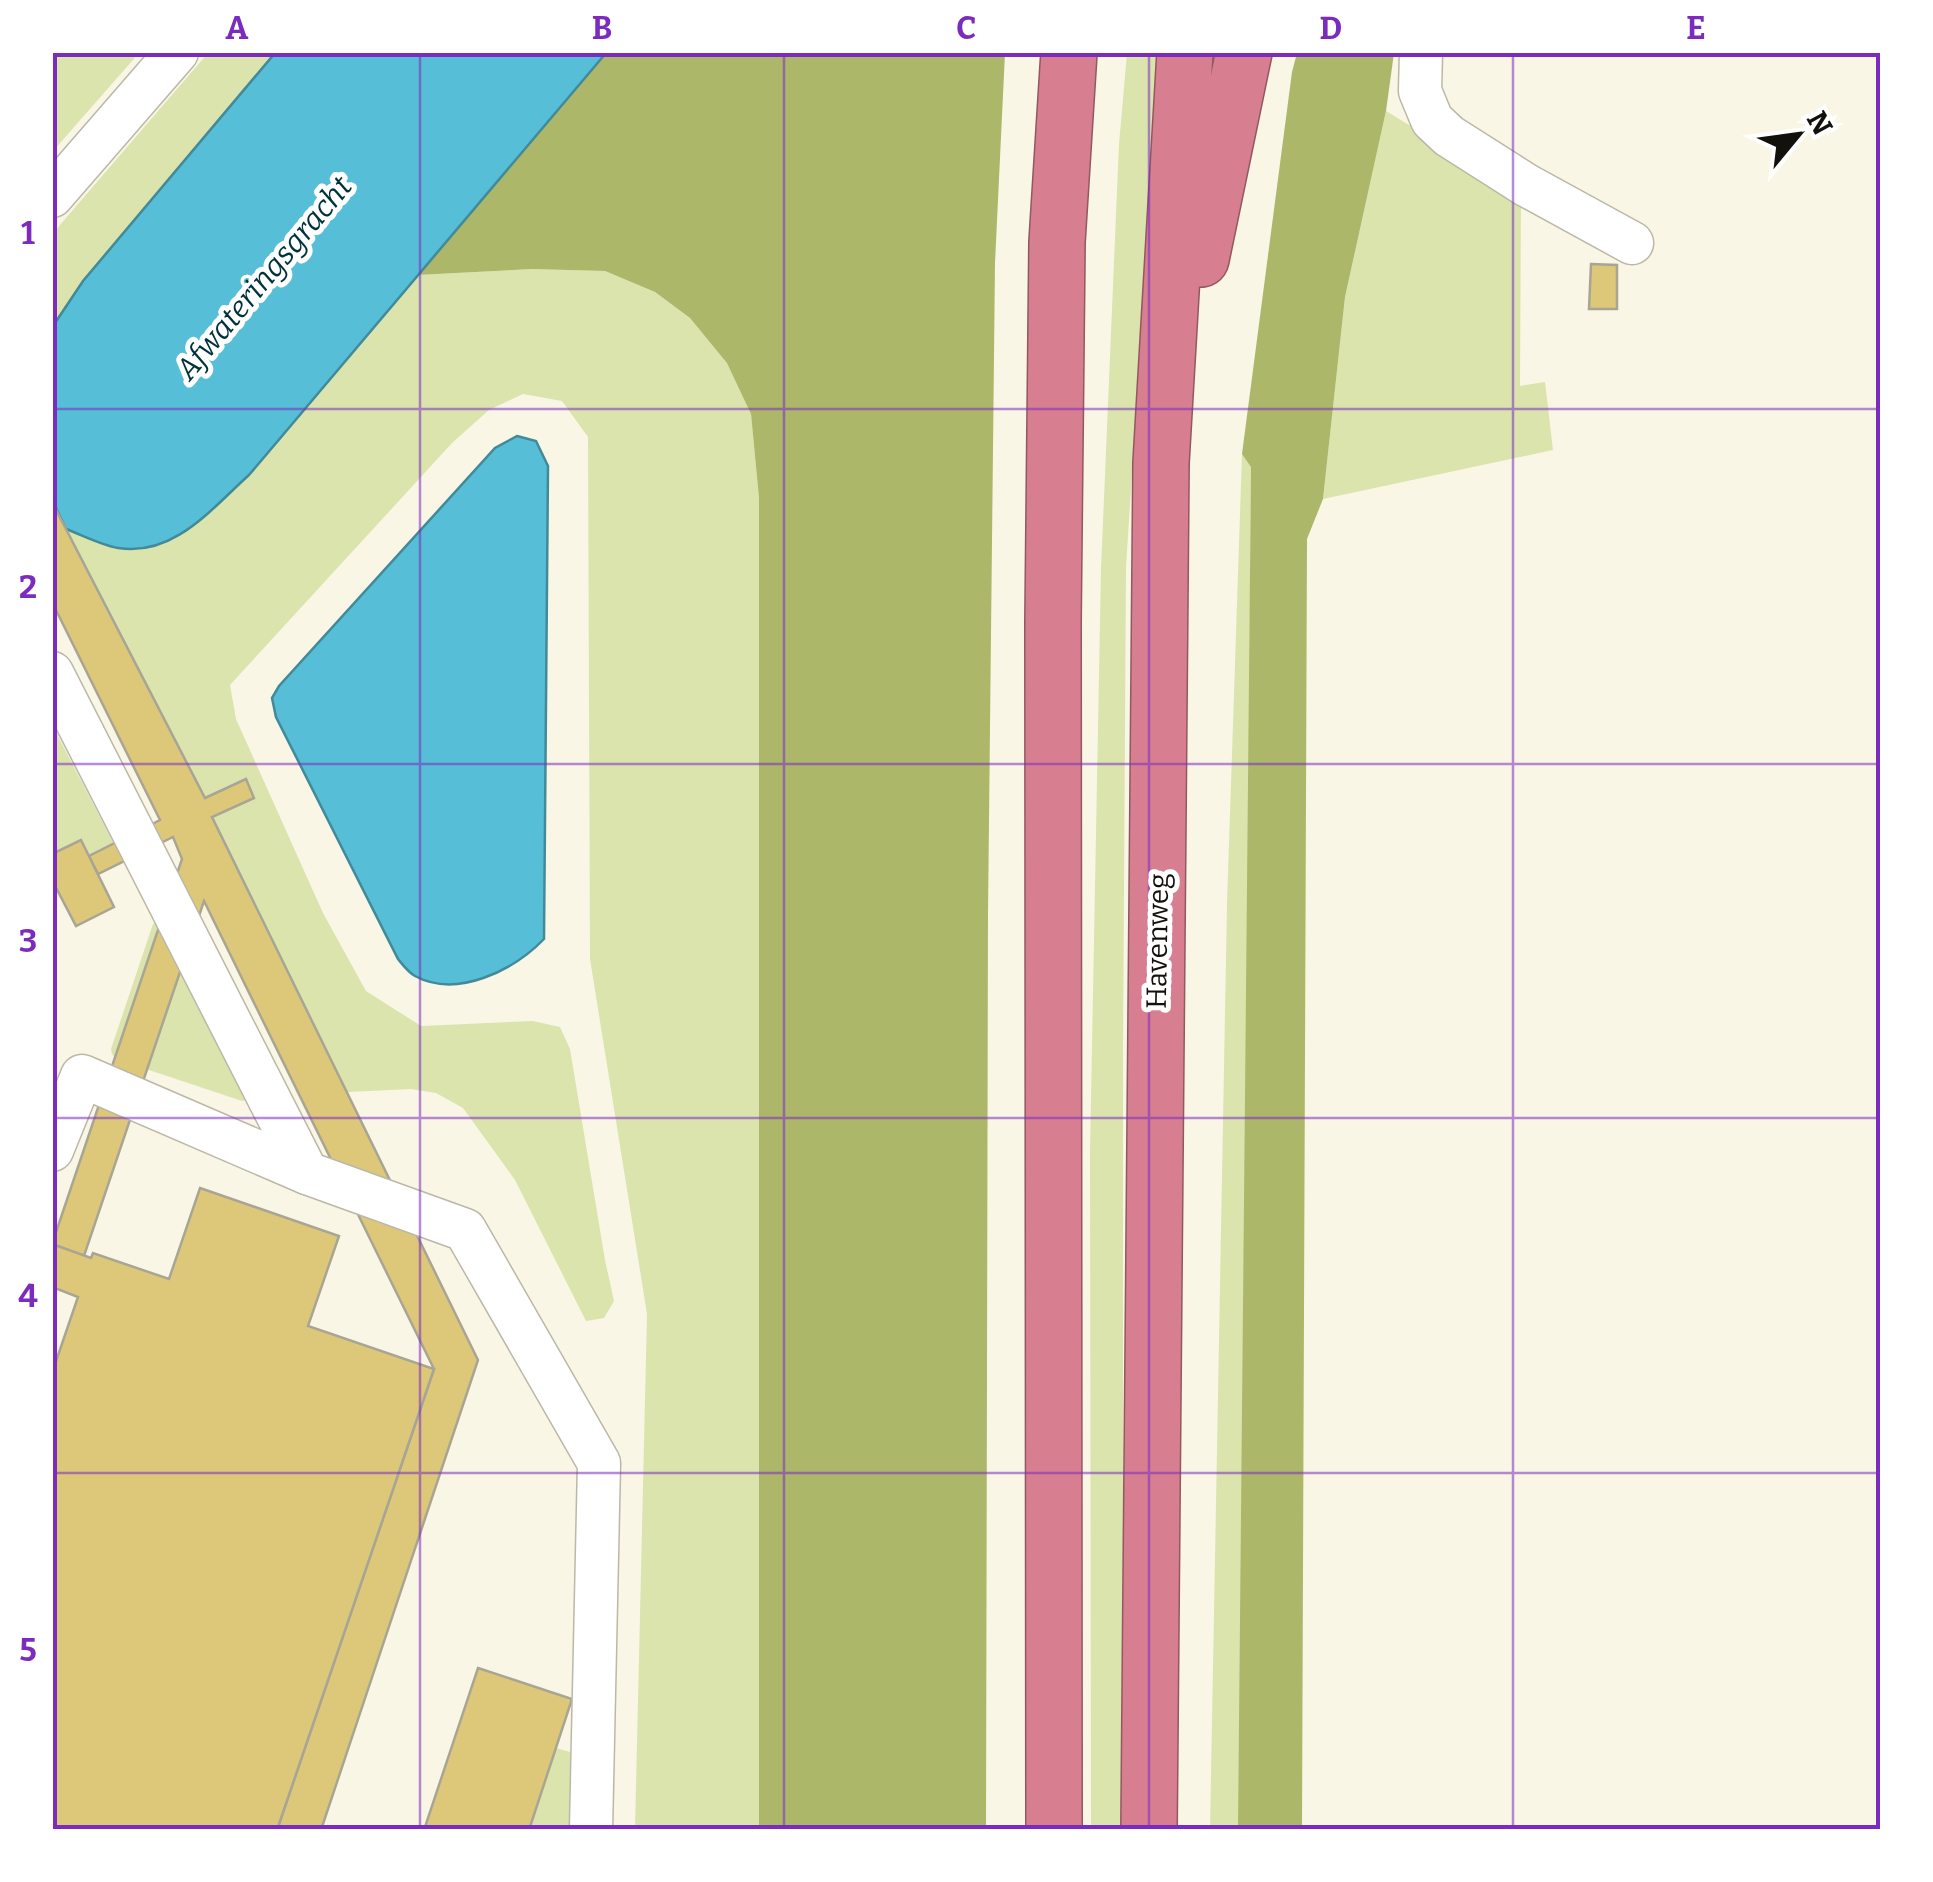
<svg xmlns="http://www.w3.org/2000/svg" width="1933" height="1882" font-family="Bitter,serif">
	<style>
		.green { fill: #dbe4ad }
		.forest { fill: #acb76a }
		.water { fill: #56bed6; stroke: #428a99; stroke-width: 2.5 }
		.building { fill: #ddc879; stroke: #a9a595; stroke-width: 2.5 }
		.lines { fill: none; stroke-linecap: round; stroke-linejoin: round }
		.minor-casing { stroke: #bcb8a8; stroke-width: 45 }
		.highway-casing { stroke: #925862; stroke-width: 58 }
		.minor { stroke: #fff; stroke-width: 42 }
		.highway { stroke: #d77f91; stroke-width: 55 }
		.grid { fill: none; stroke: #7b2cbf; stroke-width: 2.5; stroke-opacity: 0.55 }
		.labels { text-anchor: middle; stroke-width: 10; stroke-linejoin: round; paint-order: stroke }
		.street-label { font-size: 28px; fill: #13110b; stroke: #fff }
		.water-label { font-size: 30px; font-style: italic; fill: #00323c; stroke: #fff }
		.neatline { fill: none; stroke: #7b2cbf; stroke-width: 4 }
		.grid-label { font-size: 32px; text-anchor: middle; font-weight: bold; fill: #7b2cbf }
	</style>
	<rect width="100%" height="100%" fill="#faf6e5"/>
	<!-- green -->
	<g class="green">
		<polygon points="53,52 139,53 53,151 52,53"/>
		<polygon points="1159,52 1126,567 1123,1052 1123,1829 1091,1830 1090,1152 1101,569 1119,144 1127,53"/>
		<polygon points="208,53 421,53 53,499 53,233"/>
		<polygon points="1386,111 1521,193 1520,386 1545,382 1553,450 1323,499 1345,297"/>
		<polygon points="532,269 605,271 655,292 690,318 728,363 751,414 759,498 759,1829 635,1829 647,1314 590,959 588,437 562,401 523,394 489,410 452,443 230,685 236,719 323,913 366,991 421,1026 533,1021 560,1027 570,1049 605,1260 614,1301 604,1318 586,1321 515,1180 463,1108 436,1093 411,1089 347,1092 66,529 117,548 182,535 249,474 417,275"/>
		<polygon points="1242,454 1251,466 1241,1829 1210,1830 1227,904"/>
		<polygon points="52,725 114,844 89,856 53,854"/>
		<polygon points="159,922 250,1099 242,1101 116,1059 112,1054 111,1049 153,924"/>
		<polygon points="556,1748 581,1755 575,1829 529,1830"/>
	</g>
	<!-- forest -->
	<g class="forest">
		<polygon points="606,53 1005,53 995,263 988,914 986,1829 759,1829 759,498 751,414 727,363 690,318 655,292 605,271 532,269 417,275"/>
		<polygon points="1297,53 1394,53 1386,111 1345,297 1323,499 1307,539 1302,1829 1238,1830 1251,467 1242,454 1292,72"/>
	</g>
	<!-- water -->
	<g class="water">
		<path d="M275,53H606L249,475C212,508 174,557 118,548C101,545 82,535 66,529L53,502V326L83,281Z"/>
		<path d="M517,436L536,441L548,466L544,939C514,970 457,999 415,976C408,972 403,965 398,959L276,717L272,698L279,686L495,448Z"/>
	</g>
	<!-- building -->
	<g class="building">
		<polygon points="1591,264 1617,265 1617,309 1589,309"/>
		<polygon points="52,502 205,798 246,779 254,798 212,817 478,1360 321,1830 277,1830 434,1369 204,901 84,1256 52,1244 182,859 173,837 98,874 89,856 160,820 52,602"/>
		<polygon points="81,840 114,907 76,926 52,880 52,854"/>
		<polygon points="200,1188 339,1236 308,1326 434,1369 277,1830 52,1830 52,1373 78,1297 52,1287 52,1244 91,1258 93,1253 169,1279"/>
		<polygon points="478,1668 572,1699 529,1830 424,1830"/>
	</g>
	<g class="lines">
		<!-- minor casing -->
		<g class="minor-casing">
			<g id="minor">
				<polyline points="1421,52 1420,91 1432,120 1449,136 1526,185 1632,243"/>
				<polyline points="52,196 177,52"/>
				<polyline points="52,673 307,1173 465,1230 599,1463 591,1830"/>
				<polyline points="52,1150 82,1076 307,1173"/>
			</g>
		</g>
		<!-- highway casing -->
		<g class="highway-casing">
			<g id="highway">
				<polyline points="1201,259 1244,52"/>
				<polyline points="1054,1830 1053,622 1057,242 1069,52"/>
				<polyline points="1149,1830 1161,463 1185,52"/>
			</g>
		</g>
		<!-- minor -->
		<use href="#minor" class="minor"/>
		<!-- highway -->
		<use href="#highway" class="highway"/>
	</g>
	<!-- grid -->
	<path class="grid" d="M420,52V1830M784,52V1830M1149,52V1830M1513,52V1830M52,409H1880M52,764H1880M52,1118H1880M52,1473H1880"/>
	<g class="labels">
		<!-- street labels -->
		<g class="street-label">
			<text transform="translate(1157 941) rotate(-89)" y="10">Havenweg</text>
		</g>
		<!-- water labels -->
		<g class="water-label">
			<text transform="translate(264 278) rotate(-50)" y="10">Afwateringsgracht</text>
		</g>
	</g>
	<!-- border -->
	<rect width="1933" height="1882" fill="none" stroke="#ffffff" stroke-width="110"/>
	<!-- north arrow -->
	<g transform="translate(1798 135) rotate(61)" stroke="#ffffff" stroke-width="8" paint-order="stroke">
	<path d="M0-8L18 38L0 25L-18 38Z" fill="#13110b"/>
	<text y="-15" font-size="28" font-weight="bold" text-anchor="middle" fill="#13110b">N</text>
	</g>
	<rect x="55" y="55" width="1823" height="1772" class="neatline"/>
	<g class="grid-label">
		<text x="237" y="39">A</text>
		<text x="602" y="39">B</text>
		<text x="966" y="39">C</text>
		<text x="1331" y="39">D</text>
		<text x="1696" y="39">E</text>
		<text x="28" y="244">1</text>
		<text x="28" y="598">2</text>
		<text x="28" y="952">3</text>
		<text x="28" y="1307">4</text>
		<text x="28" y="1661">5</text>
	</g>
</svg>
